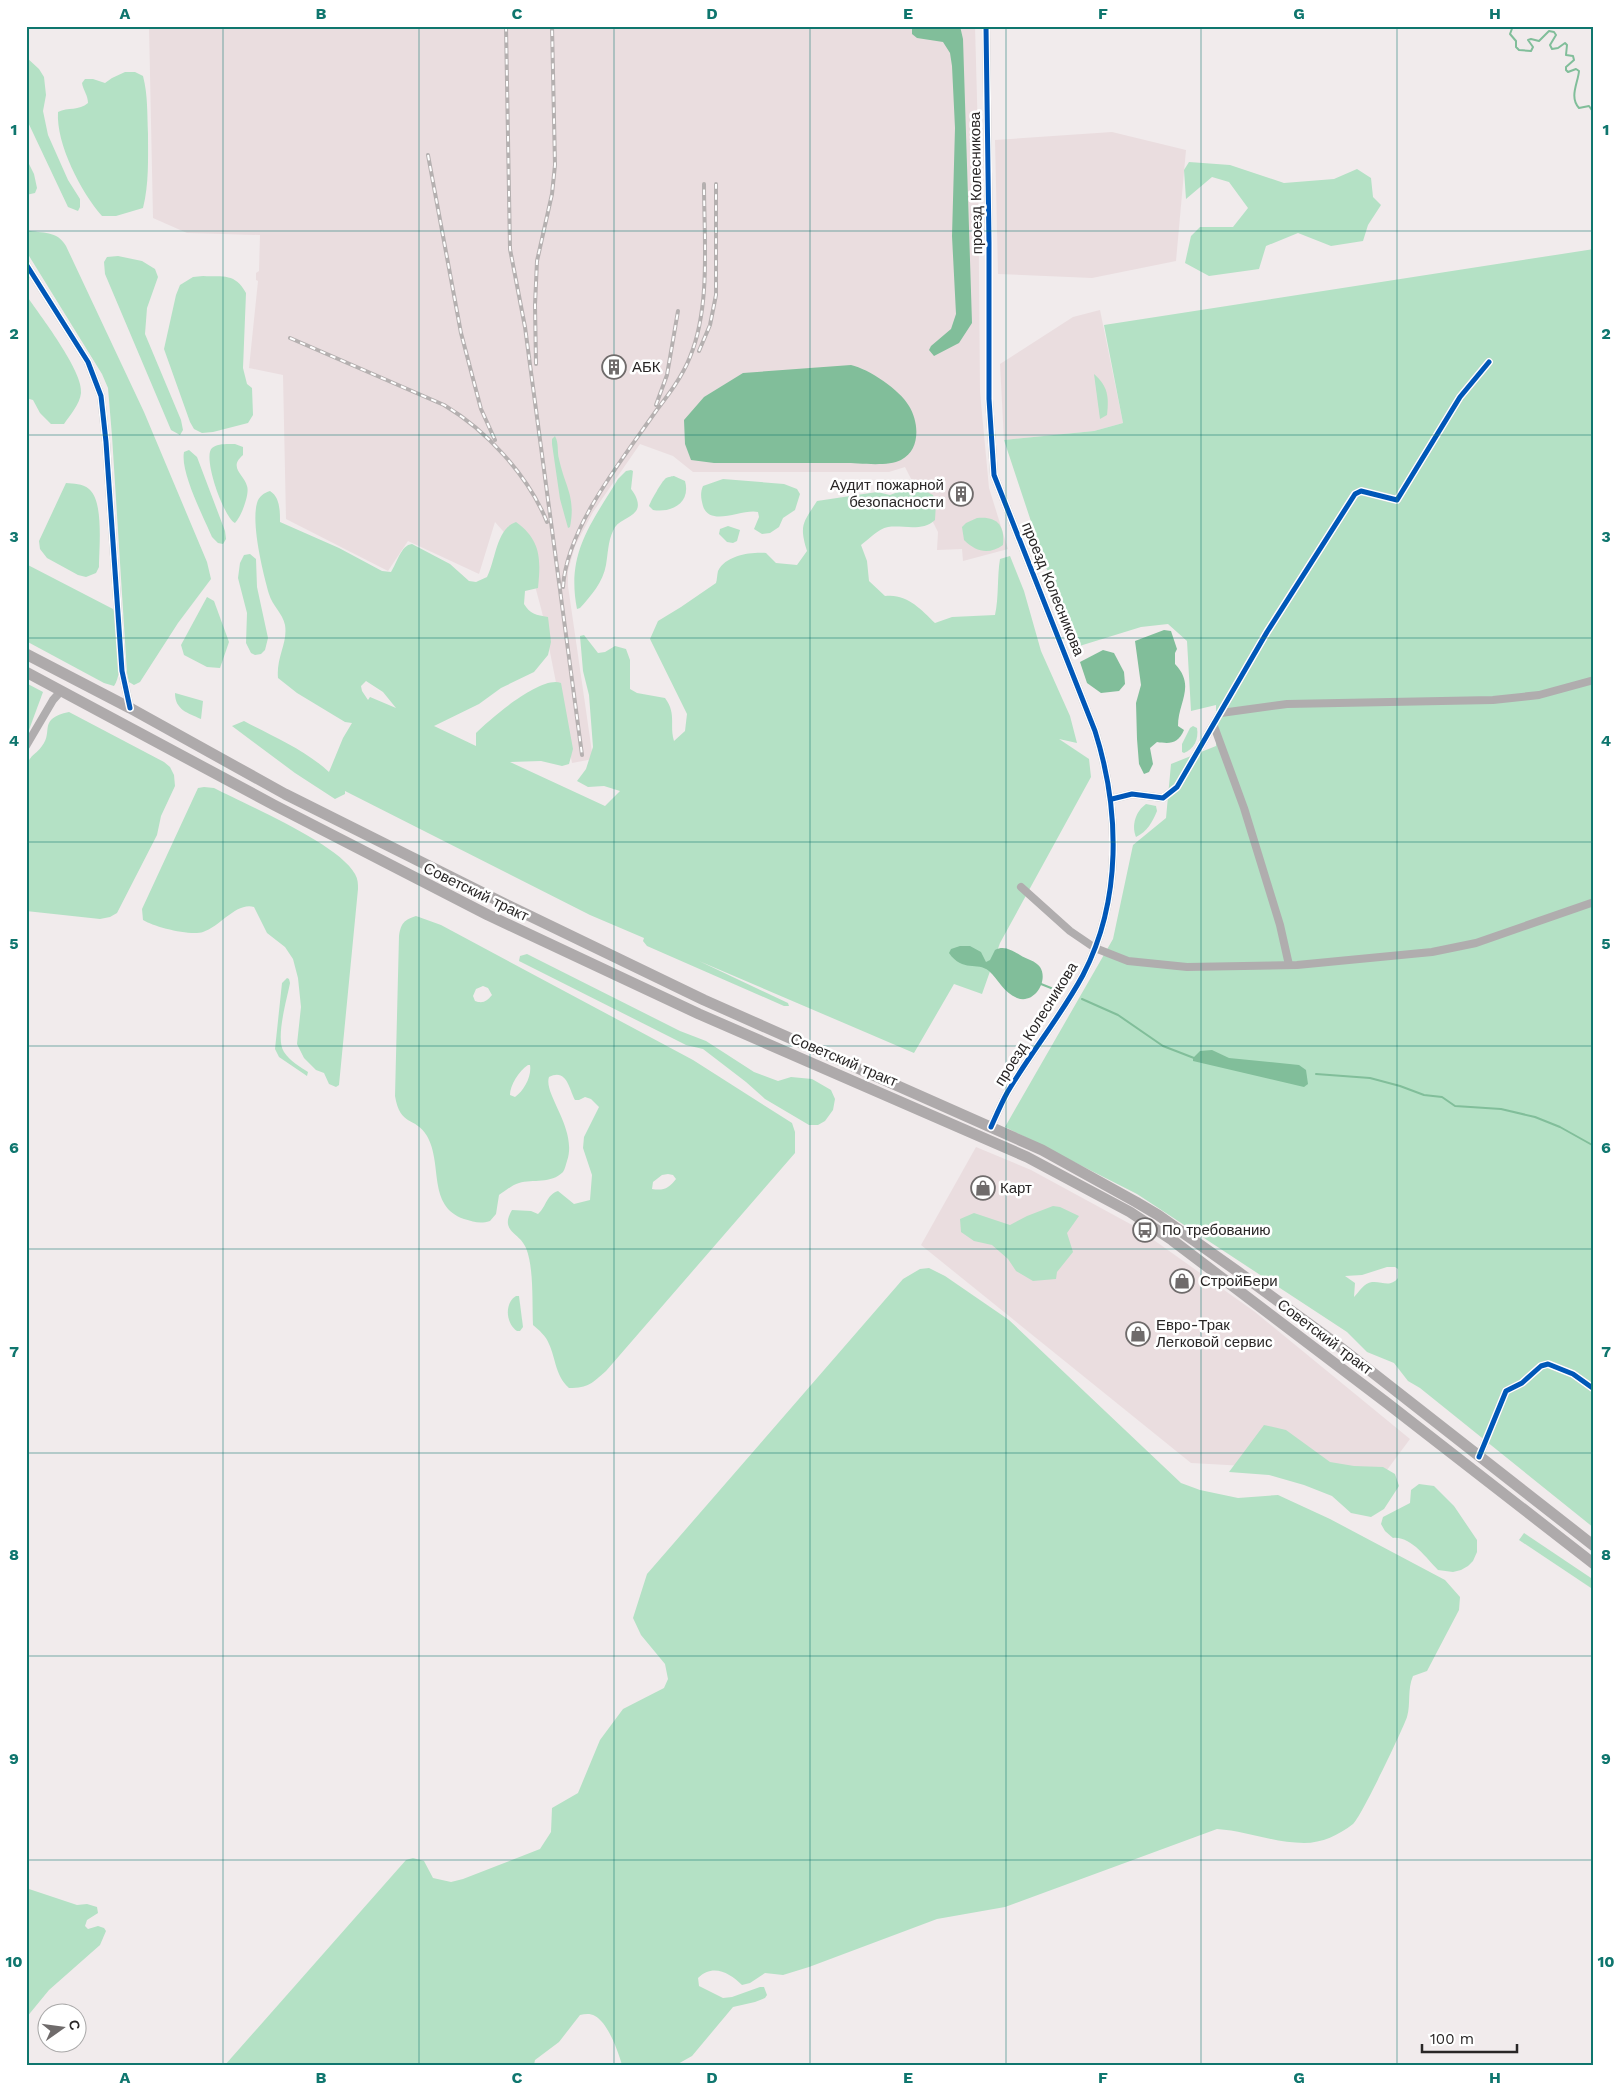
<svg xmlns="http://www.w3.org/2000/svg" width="1620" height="2091" font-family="'Work Sans',sans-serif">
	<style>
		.built { fill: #eadddf }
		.green { fill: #b4e1c5; fill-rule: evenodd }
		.water { fill: #81be9a }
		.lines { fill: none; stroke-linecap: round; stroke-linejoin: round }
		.stream { stroke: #81be9a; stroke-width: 2 }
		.minor { stroke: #b0adae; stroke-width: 8 }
		.highway { stroke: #aeaaab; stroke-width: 11 }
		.rail-casing { stroke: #b5b0b0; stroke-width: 4 }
		.rail { stroke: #fff; stroke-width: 2; stroke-dasharray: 5.5; stroke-linecap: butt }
		.cycleway-casing { stroke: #fff; stroke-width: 8 }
		.cycleway { stroke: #0057b8; stroke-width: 5 }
		.grid { fill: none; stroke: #0f766e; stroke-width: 1; stroke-opacity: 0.55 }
		.labels { text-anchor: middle; stroke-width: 5; stroke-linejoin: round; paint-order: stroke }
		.street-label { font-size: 15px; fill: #292626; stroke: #fff }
		.poi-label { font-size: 15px; fill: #292626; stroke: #fff; text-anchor: start }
		.neatline { fill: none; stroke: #0f766e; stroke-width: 2 }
		.grid-label { font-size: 16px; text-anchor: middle; font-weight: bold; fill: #0f766e }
	</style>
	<rect width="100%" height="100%" fill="#f1ebec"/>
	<!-- built -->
	<g class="built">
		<polygon points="149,26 975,26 978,135 976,137 976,154 978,156 980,392 989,488 1008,549 963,561 962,549 937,550 938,532 905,467 889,472 693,472 673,456 640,444 593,512 575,546 568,571 568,586 593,759 572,763 542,612 534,582 510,539 495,522 479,574 408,541 388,571 286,519 283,375 249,368 258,281 256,280 256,273 259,271 260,235 187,233 153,218"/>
		<polygon points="1112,132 1186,150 1176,261 1092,278 998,274 995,140"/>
		<polygon points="1100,310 1123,423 1094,431 1004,440 1000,364 1073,317"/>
		<polygon points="976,1147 1031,1170 1134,1226 1255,1312 1410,1439 1384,1474 1191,1463 921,1245"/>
	</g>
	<!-- green -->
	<g class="green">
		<polygon points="26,57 39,69 44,77 46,95 43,111 48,135 68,180 80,199 80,207 78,211 68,207 26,118"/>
		<path d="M125,72H135L143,76C148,95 147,114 148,134C148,159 149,184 143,208L116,216H102C81,192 56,144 58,112C68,107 79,111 88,103C88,95 83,90 82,83L85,79H93L105,83L112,78Z"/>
		<polygon points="26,158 34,174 37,188 35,193 26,195"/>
		<polygon points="1189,162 1230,165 1284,183 1334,179 1357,169 1371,178 1373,197 1381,205 1368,225 1363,241 1331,246 1298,233 1266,246 1259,269 1209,276 1185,263 1191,236 1200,227 1233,227 1248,208 1229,182 1212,177 1186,199 1184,170"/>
		<path d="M26,230C43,234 57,230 66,246L144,412L207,562L211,579L178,623L140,682L134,685L129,682L127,673L112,436L108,388L102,374L26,251Z"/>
		<path d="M1594,249V1528L1420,1388L1408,1381L1394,1363L1367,1352L1347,1332L1137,1194L1005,1127L1113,939L1133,845L1166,818L1171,764L1216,746V705L1191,711L1187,641L1168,624L1141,627L1073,648L1004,440L1094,431L1123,423L1104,325ZM1387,1267H1395L1398,1269V1278C1390,1288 1382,1281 1372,1282C1364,1283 1359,1292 1354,1297L1355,1283L1345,1276L1362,1275Z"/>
		<polygon points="118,256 142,261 155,269 158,277 147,308 145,334 181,420 183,430 180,435 171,430 105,274 104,262 107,257"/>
		<path d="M203,276C224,277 235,273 246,293L243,368L247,384L252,388L253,415L248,423L213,432L202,433L194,429L190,422L164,349L176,295L180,285L193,277Z"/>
		<path d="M26,295C39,314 84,372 81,393C80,404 70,415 64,424H51L40,413L33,400L26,398Z"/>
		<path d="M1094,374C1108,386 1109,397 1107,415L1100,419Z"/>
		<path d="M555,436C559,443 557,452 559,459C565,487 576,496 570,527L568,528L560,499L552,444V439Z"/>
		<path d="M235,444L243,447V455C228,468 244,474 247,486C250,494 241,517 235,523C224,518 202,457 212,448C217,443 229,444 235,444Z"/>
		<path d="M189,450L197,457L225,531L226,539L223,544L218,543L212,537C204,518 180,472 184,452Z"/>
		<path d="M631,470L633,471L631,489C635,494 641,504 636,511C630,519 617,520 613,531C608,541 608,554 606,565C603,582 591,596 580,608L577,609C566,553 591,524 618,479L626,471Z"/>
		<path d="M674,476L685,481C691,503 672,513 653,510L649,506C650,502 662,481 666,478C668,477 673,476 674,476Z"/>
		<path d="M723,479L784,484L797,489L800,494L795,510L783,518L779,527L770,533L762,534L754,529L759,517L758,512C743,508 710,528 703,506C701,499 700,493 703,486Z"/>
		<path d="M66,483C74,484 82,483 89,489C104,501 99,548 99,567L96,573L86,577L78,575L47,558L40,549L39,541Z"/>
		<path d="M906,489L923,490L933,495L936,503L935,520C922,532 904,525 888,527C878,529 869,539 861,545L867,561L869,581L885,596C906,593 921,609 935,623L952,617L995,615C999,597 997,577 1000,559L1010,556L1024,591L1041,651L1070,716L1077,743L1059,739L1089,759L1091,777L1000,943L982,994L954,984L914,1053L699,961L788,1003L789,1006H784L647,946L643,941L644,938L590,915L345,791V794L335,799L295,773L232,726L244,721C274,737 304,749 329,772L343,738L352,723L345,722L297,693L278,678C276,657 288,643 285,625C283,614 272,605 269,594C263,573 251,524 257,503C259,496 264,493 270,491C280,497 280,511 280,522L339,548L382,571L391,572C397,563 401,545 412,544L450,564L469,581L476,582L487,577C496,559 496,529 516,522C541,540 541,559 538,588L525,591L524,604C530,614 536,615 548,617L551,642L548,655L534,672L501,688L479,704L434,726L476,746V733C490,719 541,675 561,683L573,749L569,764L562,766L541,761L510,762L605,806L620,791L604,786L588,787L577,781L586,769L593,747L589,695L583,671L580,636L584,635L598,653L605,652L615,646L626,649L630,660V689L637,693L665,698C677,714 669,725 674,741L685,731L687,714L650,639L658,621L681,607L716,583C717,580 717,575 718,571C726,555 751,552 766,553L776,563L797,565L807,551C799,525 803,523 817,501L877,492L890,495ZM366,681L383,692L396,708L370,697L368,700L362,691L361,686Z"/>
		<path d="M977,518C997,516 1005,525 1003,545C989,555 976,552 964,540L962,527L966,523Z"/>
		<polygon points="728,526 740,530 737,541 733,543 727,542 719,534 720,529"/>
		<polygon points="250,554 256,559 257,587 268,638 265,650 261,654 255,655 251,653 246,643 247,613 238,578 240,563 244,555"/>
		<path d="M26,564L113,609L115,613C117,632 125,671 114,686L104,683L26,641Z"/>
		<polygon points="207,597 214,601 229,642 220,668 207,667 184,655 181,645"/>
		<polygon points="26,683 43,692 26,738"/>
		<path d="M175,693L203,701L201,719C188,713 175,710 175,693Z"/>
		<path d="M69,712L164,762L170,767L174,775L175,786L161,816L157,835L117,913L110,917L100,919L26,911V767C32,752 35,756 42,746C54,731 37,719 69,712Z"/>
		<path d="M1193,726L1197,728C1199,739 1194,749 1184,753L1182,752V744L1190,728Z"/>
		<path d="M204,787L214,788C247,805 339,844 355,874C358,879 358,884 358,889L339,1085L336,1087L329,1084L324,1073L316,1070L304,1058L297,1044L301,1007L298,978L293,959L285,947L267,933L254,907C236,902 220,927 203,932C190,936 154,927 143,920L142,909L198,788Z"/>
		<path d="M1146,804L1156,806L1157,811C1153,821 1147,832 1136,837C1131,825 1136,811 1146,804Z"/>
		<path d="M416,916L441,925L693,1060L792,1123L795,1132V1153L606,1371C592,1383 589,1388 569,1388C555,1375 556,1359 549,1344C546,1336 539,1330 533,1325C532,1304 534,1267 526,1248C520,1232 499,1232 512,1210L531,1211L538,1214C547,1206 546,1195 558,1191L574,1204L590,1200L592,1175L583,1148L584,1137L599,1107L591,1099L585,1097L579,1100H575C569,1089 567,1068 549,1077C543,1094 578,1129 567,1161C566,1164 565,1169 563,1172C551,1184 533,1179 519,1183C512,1185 505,1191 499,1195L496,1214L490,1221C480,1224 474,1222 464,1219C427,1206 443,1164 427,1136C415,1116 400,1127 395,1096L399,936C401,923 404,920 416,916ZM483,986L488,988L492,995C487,1001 483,1004 475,1001L473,996L476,989ZM528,1065H530C532,1076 524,1091 515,1097L510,1095C510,1085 519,1071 528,1065ZM668,1174L673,1175L676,1179C669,1188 664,1191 652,1189L653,1182L662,1175Z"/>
		<polygon points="527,954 680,1031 706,1041 754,1072 778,1081 791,1077 812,1079 831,1090 835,1099 833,1110 825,1121 818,1125 809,1125 765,1099 746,1082 703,1049 686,1045 519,961 520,956"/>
		<path d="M287,978L289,979L290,983C287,999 275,1039 284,1052C290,1061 300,1067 308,1072L307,1076L279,1057L275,1049L282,983Z"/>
		<polygon points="1053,1206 1060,1207 1079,1216 1067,1233 1073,1252 1057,1272 1056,1279 1033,1281 1016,1271 1008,1259 992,1245 974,1241 961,1232 960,1219 974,1213 1010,1225 1027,1216"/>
		<path d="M929,1268L945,1276L1009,1320L1181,1483L1200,1490L1238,1498L1278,1495L1330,1519L1445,1580L1460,1597L1459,1610L1427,1671L1413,1676C1407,1690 1411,1704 1407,1717C1402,1731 1361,1817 1353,1824C1339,1835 1322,1843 1304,1843C1274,1843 1247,1831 1217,1829L1005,1907L937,1919L809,1967L783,1975L765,1973L750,1983L742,1985C730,1973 713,1963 698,1978L699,1986L723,1998L732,1997L760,1987H764L767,1995L765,1998L755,2002L733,2007L692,2056L676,2065H622C618,2051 608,2023 595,2016C590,2013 585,2014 580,2015L559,2042L535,2060L534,2065H225L406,1860L413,1858L424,1861L433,1878L451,1882L463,1879L540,1849L551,1832L552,1808L578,1793L600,1740L623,1709L664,1688L668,1679L665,1664L641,1635L633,1618L647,1574L903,1279L920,1269Z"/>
		<path d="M516,1296H519L523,1327L520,1331H517C506,1324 504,1303 516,1296Z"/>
		<polygon points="1264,1425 1286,1430 1330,1462 1354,1466 1383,1467 1395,1474 1399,1486 1384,1509 1371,1517 1351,1513 1332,1496 1304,1485 1269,1475 1229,1472"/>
		<path d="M1419,1484L1434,1486L1454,1506L1477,1540V1552L1473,1561L1468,1566L1461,1570L1453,1572L1438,1570C1426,1558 1411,1536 1393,1538L1385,1531L1381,1524L1383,1517L1410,1503L1411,1490Z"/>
		<polygon points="1524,1533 1594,1580 1594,1590 1519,1540"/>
		<polygon points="26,1888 77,1905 87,1904 97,1907 98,1913 87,1920 85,1926 88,1929 98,1926 104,1928 106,1931 100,1945 49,1990 26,2018"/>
	</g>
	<!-- water -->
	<g class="water">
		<polygon points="912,26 960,26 963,39 972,323 959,343 934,356 929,350 931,346 951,329 956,314 952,236 955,128 952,66 950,53 943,42 917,38 912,34"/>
		<path d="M851,365C869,369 900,390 909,406C919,422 921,450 901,460C888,467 859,463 844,463C801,463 757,463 714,463L691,460L685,444L684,420L704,397L743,373Z"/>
		<path d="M1164,630L1171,631L1177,649L1175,653V664C1196,686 1178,702 1178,726L1184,730C1178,744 1170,744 1157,742L1150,748L1153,764L1149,772L1144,774L1139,764L1137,739L1136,703L1141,685L1135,641Z"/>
		<polygon points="1103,650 1114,653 1124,672 1125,684 1119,691 1101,693 1087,683 1080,662"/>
		<path d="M970,946L981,952L986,962L990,960L995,950C1005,945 1012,951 1020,955C1026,959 1036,961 1040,967C1049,981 1034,1005 1017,998C1003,992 999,980 989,971C977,961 963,973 949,953L951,949L960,946Z"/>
		<polygon points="1212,1050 1229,1058 1299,1065 1306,1070 1308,1084 1304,1087 1193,1061 1193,1058 1200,1051"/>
	</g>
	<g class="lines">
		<!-- stream -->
		<g class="stream">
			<path d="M1513,26L1510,34L1516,41V47L1519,50L1531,51L1533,47L1528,40L1531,39L1539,41L1549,31L1554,32L1556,35L1550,45L1552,49L1558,48L1565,43L1567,45L1566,55L1573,56L1574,60L1566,67V70L1568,72L1576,69L1579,71C1578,83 1569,97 1579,108L1589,106L1594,113"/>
			<polyline points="1041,984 1061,992"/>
			<polyline points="1082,999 1118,1015 1163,1046 1194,1058"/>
			<polyline points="1316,1074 1370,1078 1400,1086 1424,1095 1442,1097 1455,1106 1501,1109 1535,1117 1560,1127 1594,1146"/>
		</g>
		<!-- minor -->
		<g class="minor">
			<path d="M986,26L989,243V399L994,475L1095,731C1120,810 1122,900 1083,975C1061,1016 1031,1052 1007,1093C1001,1104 996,1116 991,1127"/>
			<polyline points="26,264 88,362 101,396 106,442 122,671 130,708"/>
			<polyline points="1221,713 1287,704 1493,700 1539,695 1594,680"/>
			<polyline points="1214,726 1244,808 1280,925 1289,965"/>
			<polyline points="26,746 53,700 61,691"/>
			<polyline points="1112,799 1132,794 1163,798 1177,787 1267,632 1355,494 1361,491 1397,500 1460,397 1489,362"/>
			<polyline points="1021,887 1070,931 1095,948 1128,961 1187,967 1297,965 1432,952 1476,943 1594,902"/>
			<polyline points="1479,1457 1506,1391 1522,1383 1541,1366 1548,1364 1573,1374 1594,1389"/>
		</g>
		<!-- highway -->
		<g class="highway">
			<polyline points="26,654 130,708 285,794 495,899 704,1000 1042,1150 1136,1202 1158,1215 1237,1271 1331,1340 1594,1546"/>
			<polyline points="26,672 274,805 488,915 699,1014 1027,1157 1130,1212 1172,1240 1387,1403 1594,1564"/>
		</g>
		<!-- rail casing -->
		<g class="rail-casing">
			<g id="rail">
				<polyline points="506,26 510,249 525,327 582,755"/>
				<polyline points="428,155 461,333 481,409 495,440"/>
				<path d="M290,338L444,405C486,430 528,475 547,522"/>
				<polyline points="699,351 710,325 716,295 716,184"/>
				<polyline points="536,364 535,305 537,261 552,194 555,165 552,26"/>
				<polyline points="656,405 667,375 678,311"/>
				<path d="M563,587C567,527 622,460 656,411C669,394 682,377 690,357C711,306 704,238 704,184"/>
			</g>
		</g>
		<!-- rail -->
		<use href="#rail" class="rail"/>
		<!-- cycleway casing -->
		<g class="cycleway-casing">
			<g id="cycleway">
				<path d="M986,26L989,243V399L994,475L1095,731C1120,810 1122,900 1083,975C1061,1016 1031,1052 1007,1093C1001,1104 996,1116 991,1127"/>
				<polyline points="26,264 88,362 101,396 106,442 122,671 130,708"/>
				<polyline points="1112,799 1132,794 1163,798 1177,787 1267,632 1355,494 1361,491 1397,500 1460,397 1489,362"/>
				<polyline points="1479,1457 1506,1391 1522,1383 1541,1366 1548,1364 1573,1374 1594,1389"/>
			</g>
		</g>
		<!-- cycleway -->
		<use href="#cycleway" class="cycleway"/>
	</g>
	<!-- grid -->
	<path class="grid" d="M223,26V2065M419,26V2065M614,26V2065M810,26V2065M1006,26V2065M1201,26V2065M1397,26V2065M26,231H1594M26,435H1594M26,638H1594M26,842H1594M26,1046H1594M26,1249H1594M26,1453H1594M26,1656H1594M26,1860H1594"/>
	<!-- icons -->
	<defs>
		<g id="building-ring" transform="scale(1.25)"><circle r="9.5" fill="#fff" stroke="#6f6b6b" stroke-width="1.5"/><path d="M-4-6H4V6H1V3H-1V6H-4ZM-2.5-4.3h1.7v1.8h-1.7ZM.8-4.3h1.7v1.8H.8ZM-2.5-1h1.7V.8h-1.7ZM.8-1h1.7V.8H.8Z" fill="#6f6b6b"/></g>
		<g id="shop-ring" transform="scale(1.25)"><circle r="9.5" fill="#fff" stroke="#6f6b6b" stroke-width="1.5"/><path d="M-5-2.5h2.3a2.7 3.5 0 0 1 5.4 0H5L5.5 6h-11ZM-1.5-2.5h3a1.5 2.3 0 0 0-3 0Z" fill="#6f6b6b"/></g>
		<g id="bus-ring" transform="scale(1.25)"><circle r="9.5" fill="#fff" stroke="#6f6b6b" stroke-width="1.5"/><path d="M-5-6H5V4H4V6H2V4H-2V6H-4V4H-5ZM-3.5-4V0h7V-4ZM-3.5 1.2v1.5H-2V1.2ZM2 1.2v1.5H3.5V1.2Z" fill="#6f6b6b"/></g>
	</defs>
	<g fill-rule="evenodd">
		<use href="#building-ring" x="614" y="367"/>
		<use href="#building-ring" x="961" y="494"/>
		<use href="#shop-ring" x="983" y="1188"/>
		<use href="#bus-ring" x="1145" y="1230"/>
		<use href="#shop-ring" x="1182" y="1281"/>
		<use href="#shop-ring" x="1138" y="1334"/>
	</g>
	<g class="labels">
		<!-- street labels -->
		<g class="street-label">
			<text transform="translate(976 183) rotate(-91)" y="5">проезд Колесникова</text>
			<text transform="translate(1053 589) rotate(68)" y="5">проезд Колесникова</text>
			<text transform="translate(476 892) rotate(26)" y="5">Советский тракт</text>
			<text transform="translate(1036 1024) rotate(-58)" y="5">проезд Колесникова</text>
			<text transform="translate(844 1060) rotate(23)" y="5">Советский тракт</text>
			<text transform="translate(1325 1337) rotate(37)" y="5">Советский тракт</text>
		</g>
		<!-- poi labels -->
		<g class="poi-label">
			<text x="632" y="372">АБК</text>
			<text x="944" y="490" text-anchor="end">Аудит пожарной<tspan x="944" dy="17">безопасности</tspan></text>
			<text x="1000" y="1193">Карт</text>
			<text x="1162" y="1235">По требованию</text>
			<text x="1200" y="1286">СтройБери</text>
			<text x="1156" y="1330">Евро-Трак<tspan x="1156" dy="17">Легковой сервис</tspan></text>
		</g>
	</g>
	<!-- border -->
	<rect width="1620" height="2091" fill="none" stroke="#ffffff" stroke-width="55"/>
	<!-- north arrow -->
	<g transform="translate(62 2028) rotate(76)"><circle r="24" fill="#ffffff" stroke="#a9a8a8"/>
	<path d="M0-4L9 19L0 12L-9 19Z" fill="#6f6b6b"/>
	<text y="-8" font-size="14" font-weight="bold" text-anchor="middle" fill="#292626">С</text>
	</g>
	<!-- scale -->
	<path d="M1422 2044v8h95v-8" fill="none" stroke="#292626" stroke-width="2.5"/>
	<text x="1430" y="2044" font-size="15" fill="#292626" stroke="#ffffff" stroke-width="4" paint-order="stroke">100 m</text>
	<rect x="28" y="28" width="1564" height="2036" class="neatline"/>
	<g class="grid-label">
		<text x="125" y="19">A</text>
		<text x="321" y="19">B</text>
		<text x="517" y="19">C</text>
		<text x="712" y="19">D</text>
		<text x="908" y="19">E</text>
		<text x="1103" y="19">F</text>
		<text x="1299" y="19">G</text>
		<text x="1495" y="19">H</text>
		<text x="14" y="135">1</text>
		<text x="1606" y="135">1</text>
		<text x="14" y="339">2</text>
		<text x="1606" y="339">2</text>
		<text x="14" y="542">3</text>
		<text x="1606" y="542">3</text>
		<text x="14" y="746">4</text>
		<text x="1606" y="746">4</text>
		<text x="14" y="949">5</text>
		<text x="1606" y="949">5</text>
		<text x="14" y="1153">6</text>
		<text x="1606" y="1153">6</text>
		<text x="14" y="1357">7</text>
		<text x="1606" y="1357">7</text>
		<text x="14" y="1560">8</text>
		<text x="1606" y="1560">8</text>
		<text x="14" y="1764">9</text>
		<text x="1606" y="1764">9</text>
		<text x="14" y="1967">10</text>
		<text x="1606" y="1967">10</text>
		<text x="125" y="2083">A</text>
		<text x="321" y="2083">B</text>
		<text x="517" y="2083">C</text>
		<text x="712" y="2083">D</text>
		<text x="908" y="2083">E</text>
		<text x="1103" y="2083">F</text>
		<text x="1299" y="2083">G</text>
		<text x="1495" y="2083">H</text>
	</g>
</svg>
